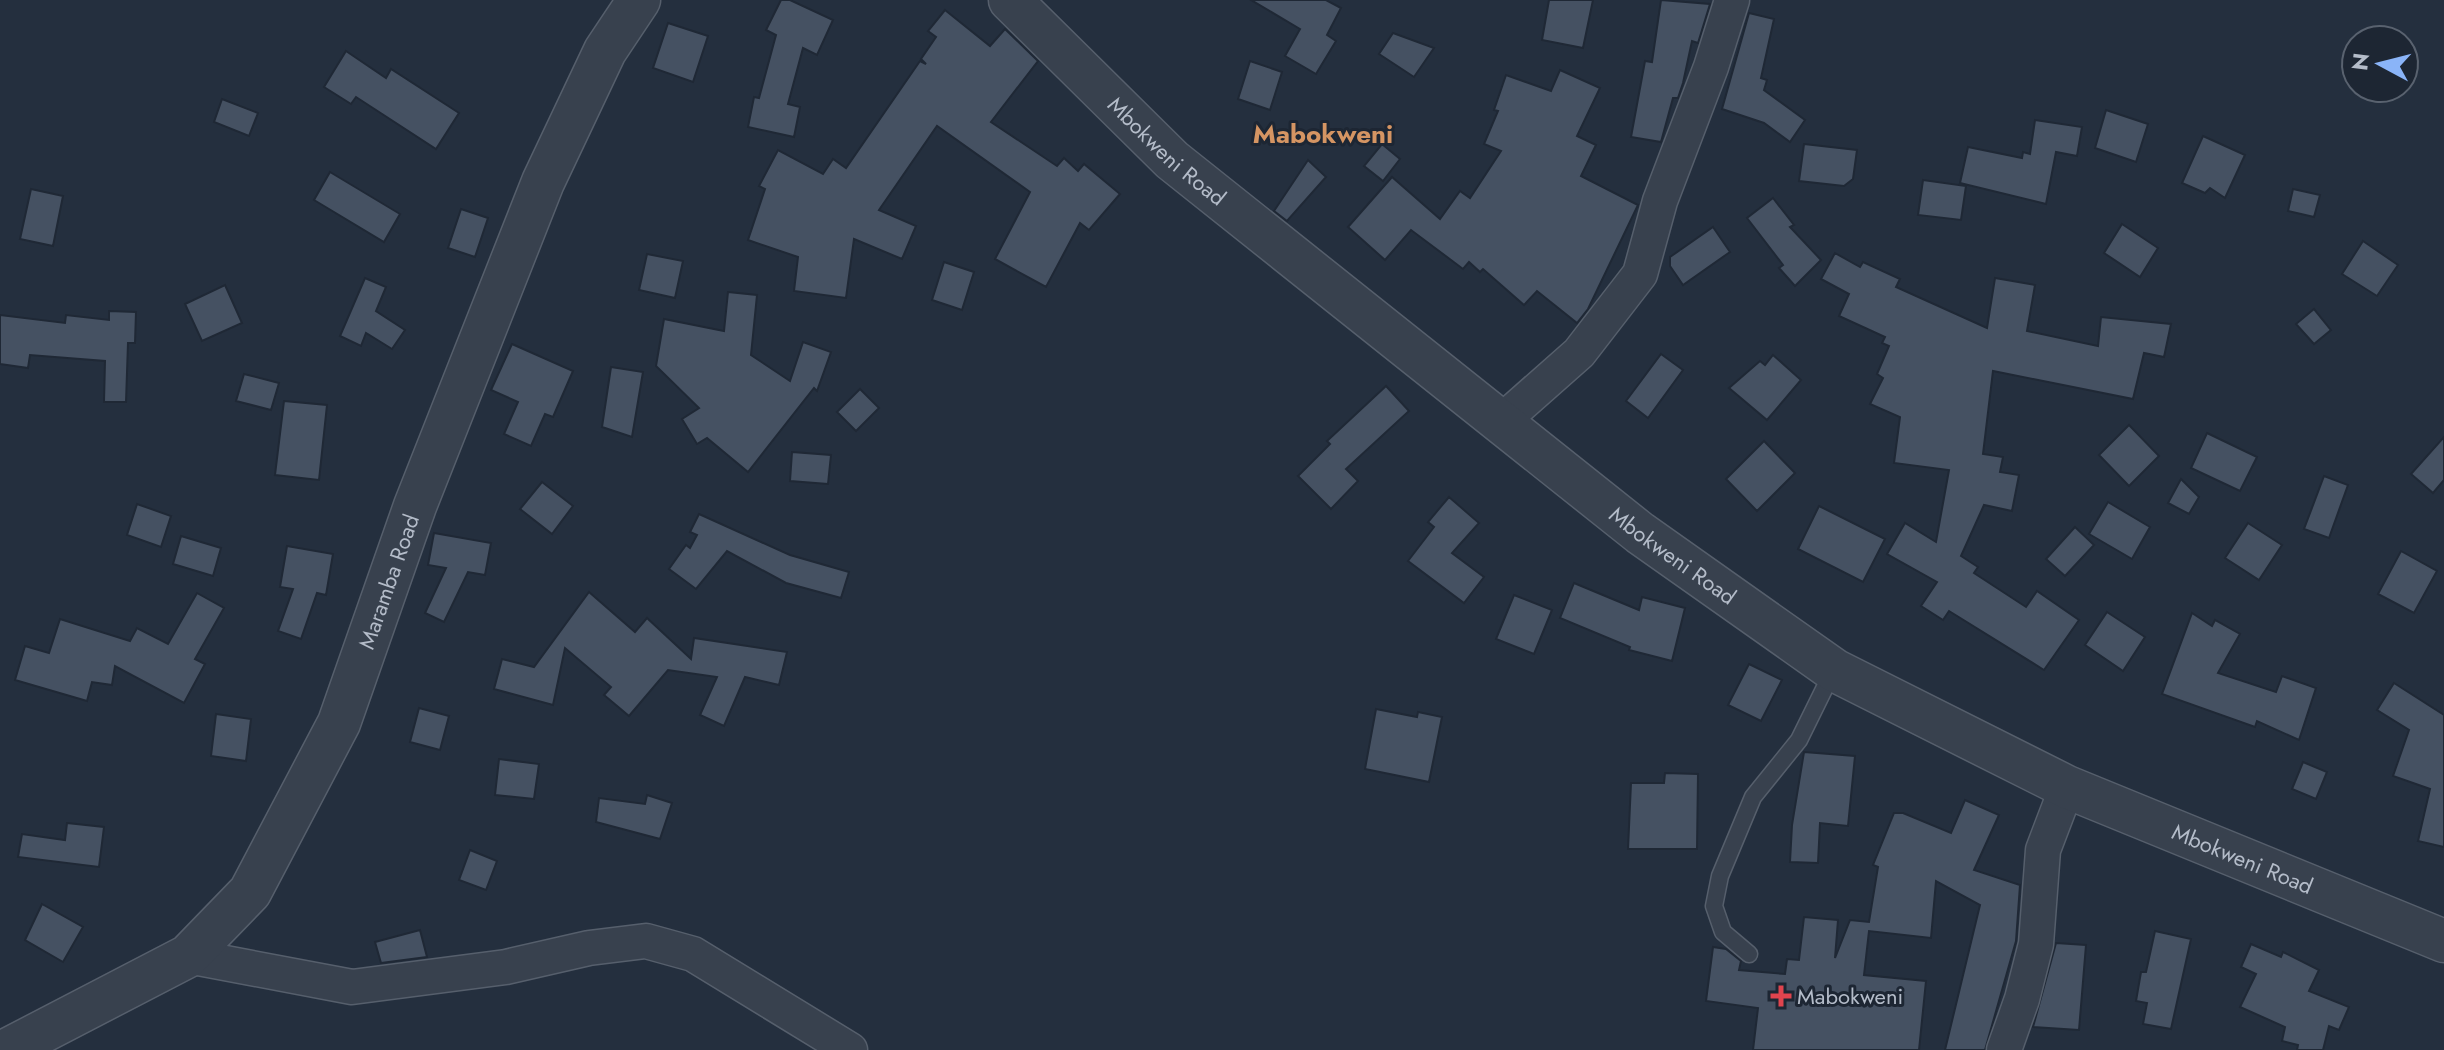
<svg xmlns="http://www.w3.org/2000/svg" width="2444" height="1050" font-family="Jost,sans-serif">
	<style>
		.building { fill: #455162; stroke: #1f2835; stroke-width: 2 }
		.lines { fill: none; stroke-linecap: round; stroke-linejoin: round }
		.service-casing { stroke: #565f6c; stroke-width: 19 }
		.minor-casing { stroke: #565f6c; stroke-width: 37 }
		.tertiary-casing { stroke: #565f6c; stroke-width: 45 }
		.service { stroke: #38414e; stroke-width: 16 }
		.minor { stroke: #38414e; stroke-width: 34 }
		.tertiary { stroke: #38414e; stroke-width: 42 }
		.health-dot { fill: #e0444e; stroke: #1d2633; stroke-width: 3 }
		.labels { text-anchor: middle; stroke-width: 6; stroke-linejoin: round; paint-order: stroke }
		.street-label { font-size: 22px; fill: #b4bcc9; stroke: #1d2633 }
		.poi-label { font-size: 22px; fill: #b4bcc9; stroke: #1d2633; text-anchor: start }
		.quarter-label { font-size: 26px; font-weight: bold; fill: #d59563; stroke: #1d2633 }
	</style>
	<rect width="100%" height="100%" fill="#242f3e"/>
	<!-- building -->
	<g class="building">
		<polygon points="781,0 790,0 833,20 817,55 803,48 788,104 800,107 794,137 748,127 754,97 759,98 776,35 766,30"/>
		<polygon points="1251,0 1326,0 1341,8 1327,35 1336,41 1316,74 1285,56 1300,29"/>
		<polygon points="1549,0 1593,0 1583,48 1542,40"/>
		<polygon points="1661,0 1710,4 1698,43 1692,41 1683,83 1678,98 1673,98 1661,142 1631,137 1645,61 1652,62"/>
		<polygon points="945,10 990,46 1005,29 1038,61 991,122 1057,166 1064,158 1078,171 1084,164 1120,194 1089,230 1080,223 1046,287 995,259 1030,192 937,126 879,210 916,226 902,259 854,239 846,298 794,291 798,257 748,240 765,189 759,186 778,150 823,174 833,159 846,168 920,61 926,64 921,59 936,37 928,31"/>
		<polygon points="1749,13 1774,19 1761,78 1767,80 1764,90 1805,120 1790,142 1764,123 1722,109"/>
		<polygon points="668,23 708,36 693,82 653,68"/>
		<polygon points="1393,33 1434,48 1414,77 1379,54"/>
		<polygon points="346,51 386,78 391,69 459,113 436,149 356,97 351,104 324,87"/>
		<polygon points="1250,61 1282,72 1270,110 1238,99"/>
		<polygon points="1560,70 1600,88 1577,136 1596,145 1581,176 1638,205 1588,309 1577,323 1537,291 1524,305 1483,269 1480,272 1469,262 1463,269 1411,230 1385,260 1348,227 1392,177 1440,219 1460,191 1470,198 1501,151 1484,144 1498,111 1494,110 1506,75 1551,91"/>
		<polygon points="222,99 258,113 249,136 214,122"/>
		<polygon points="2106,110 2148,124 2136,162 2095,148"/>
		<polygon points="2035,120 2082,127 2077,156 2056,152 2046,204 1960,183 1968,147 2022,158 2023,152 2030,154"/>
		<polygon points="2203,136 2245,155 2225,198 2210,188 2205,193 2182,183"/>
		<polygon points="1382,144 1400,159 1383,181 1364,166"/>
		<polygon points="1804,144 1857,150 1853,179 1844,186 1799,181"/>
		<polygon points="1308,160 1326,177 1287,221 1274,211"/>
		<polygon points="330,172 400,214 384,242 314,200"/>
		<polygon points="1923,180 1966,186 1961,220 1918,215"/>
		<polygon points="31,189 63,196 53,246 20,239"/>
		<polygon points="2293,189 2320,195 2314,217 2288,211"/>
		<polygon points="1773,198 1794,225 1790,227 1821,260 1795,286 1779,268 1783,265 1747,218"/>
		<polygon points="461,209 488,218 475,257 448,248"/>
		<polygon points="2122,224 2158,248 2140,277 2104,253"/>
		<polygon points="1713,227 1730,252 1683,285 1670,266 1670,257"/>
		<polygon points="2363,241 2398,265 2377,296 2342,274"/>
		<polygon points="1835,253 1860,267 1863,262 1900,279 1896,287 1987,328 1995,278 2035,285 2027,331 2098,346 2101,317 2171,324 2164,357 2144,353 2133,399 1993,371 1983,454 2003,457 2000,472 2019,475 2012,511 1984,505 1961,556 1978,567 1974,573 2026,607 2037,591 2079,620 2044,670 1949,611 1943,620 1921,606 1937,582 1887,554 1905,523 1936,542 1949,470 1894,463 1900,417 1870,404 1883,378 1877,374 1889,346 1882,343 1885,337 1839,316 1849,294 1821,279"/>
		<polygon points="647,254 683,261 675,298 639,290"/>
		<polygon points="944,262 974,272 962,310 932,300"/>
		<polygon points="365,278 386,287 376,311 405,330 392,349 366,333 361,346 340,336"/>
		<polygon points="225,285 242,323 202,341 185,304"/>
		<polygon points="728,292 757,295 751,355 790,381 803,342 831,352 817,391 814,388 748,472 707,438 697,444 682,419 699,408 656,366 664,319 724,331"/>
		<polygon points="2314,309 2331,330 2314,344 2296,324"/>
		<polygon points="109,311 136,312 135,343 128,343 126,402 104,402 105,361 30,355 28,368 0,364 0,315 65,323 66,315 109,320"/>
		<polygon points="512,344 573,371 553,417 545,414 531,446 504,434 518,402 491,390"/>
		<polygon points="1661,354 1683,370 1648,418 1626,401"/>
		<polygon points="1773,355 1801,380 1767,420 1729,388 1760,361 1765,365"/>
		<polygon points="611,367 643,372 632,437 602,427"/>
		<polygon points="244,374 279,383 271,410 236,401"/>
		<polygon points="1386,386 1409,411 1346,469 1358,481 1331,509 1298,476 1330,444 1327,441"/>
		<polygon points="860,389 879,408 856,431 837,412"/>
		<polygon points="284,401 327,405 319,480 275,475"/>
		<polygon points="2129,425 2159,456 2129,486 2099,455"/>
		<polygon points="2207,433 2257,457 2240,491 2191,468"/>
		<polygon points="2444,437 2444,480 2433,493 2411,474"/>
		<polygon points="1764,441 1795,473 1757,511 1726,479"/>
		<polygon points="792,452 831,455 828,484 790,481"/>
		<polygon points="2324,476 2348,485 2329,538 2304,529"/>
		<polygon points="2181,479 2199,497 2189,514 2168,503"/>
		<polygon points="542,482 573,506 552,534 520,509"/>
		<polygon points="1449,497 1479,523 1452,553 1484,577 1464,603 1408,561 1434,527 1428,522"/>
		<polygon points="2108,502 2150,527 2132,559 2089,534"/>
		<polygon points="137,504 171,516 161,547 127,535"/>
		<polygon points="1819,506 1885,539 1863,582 1798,549"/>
		<polygon points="699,514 790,555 849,572 841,598 786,583 727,551 696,589 669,569 686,545 690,548 697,535 690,532"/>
		<polygon points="2248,523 2282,545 2259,580 2225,558"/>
		<polygon points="2075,527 2094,545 2065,576 2046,559"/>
		<polygon points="434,533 491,543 485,575 468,572 444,622 425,613 446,568 428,565"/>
		<polygon points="181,536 221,548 213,576 173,564"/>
		<polygon points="287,546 333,554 326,595 317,593 301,639 278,631 293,589 280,587"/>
		<polygon points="2401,551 2437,571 2414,613 2378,594"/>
		<polygon points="1574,583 1639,610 1642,597 1685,608 1672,661 1629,650 1630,647 1560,618"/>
		<polygon points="589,592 635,632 647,618 691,659 694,638 787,652 779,685 745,677 724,726 700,715 717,677 668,670 629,716 604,695 611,687 565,648 553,705 494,689 502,659 534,667"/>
		<polygon points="197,593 224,608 195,659 205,664 184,703 115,666 112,685 92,682 87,701 15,680 25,646 49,653 60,619 130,641 137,628 168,644"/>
		<polygon points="1514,595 1552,610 1534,654 1496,639"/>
		<polygon points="2107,612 2145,637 2123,671 2085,645"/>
		<polygon points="2192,613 2212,626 2215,620 2240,634 2218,673 2276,692 2282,676 2316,688 2299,740 2257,721 2255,727 2162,694"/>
		<polygon points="1749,664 1782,680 1761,721 1728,705"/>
		<polygon points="2394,683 2444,715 2444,847 2418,841 2430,789 2393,776 2409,730 2377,710"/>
		<polygon points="419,708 449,716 440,750 410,742"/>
		<polygon points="1376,709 1417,717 1418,712 1442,717 1429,782 1365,769"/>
		<polygon points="216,714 251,719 246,761 211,756"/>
		<polygon points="1804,752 1855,756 1848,826 1820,823 1818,863 1790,862 1792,825"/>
		<polygon points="499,759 539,764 534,799 495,795"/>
		<polygon points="2303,762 2327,772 2316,799 2292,789"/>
		<polygon points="1665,773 1698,774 1697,849 1628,849 1631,783 1664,783"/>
		<polygon points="647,795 672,803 660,839 596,822 599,798 645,804"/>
		<polygon points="1965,800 1999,815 1974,870 2020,885 2016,941 1985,1050 1945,1050 1980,905 1936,881 1931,938 1869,931 1864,975 1926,981 1919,1050 1753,1050 1758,1008 1706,1001 1713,947 1726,949 1741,961 1739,970 1785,974 1787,959 1799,960 1804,917 1838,920 1835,958 1850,920 1869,922 1878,867 1873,865 1894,813 1903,813 1951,833"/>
		<polygon points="67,823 104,827 99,867 18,857 22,834 65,840"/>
		<polygon points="470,850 497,861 486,890 459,880"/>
		<polygon points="42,904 83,927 63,962 25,940"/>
		<polygon points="420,930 427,957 381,963 375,942"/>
		<polygon points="2155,931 2191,939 2171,1029 2143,1024 2147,1003 2136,1001 2141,972 2146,972"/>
		<polygon points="2056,943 2086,945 2079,1030 2033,1027"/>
		<polygon points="2251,944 2281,957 2283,952 2319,970 2309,991 2349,1007 2339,1030 2329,1026 2323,1050 2297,1050 2298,1045 2282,1041 2285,1027 2240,1007 2256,974 2241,967"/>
	</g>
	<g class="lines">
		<!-- service casing -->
		<g class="service-casing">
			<polyline id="service" points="1749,954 1723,932 1714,906 1720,876 1753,797 1799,740 1833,671"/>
		</g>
		<!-- minor casing -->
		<g class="minor-casing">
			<g id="minor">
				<polyline points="1502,421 1579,353 1640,274 1660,201 1711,67 1732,0"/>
				<polyline points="188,956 352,987 506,967 589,948 646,941 693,954 850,1050"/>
				<polyline points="2004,1050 2022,999 2036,944 2043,850 2067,787"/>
			</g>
		</g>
		<!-- tertiary casing -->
		<g class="tertiary-casing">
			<g id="tertiary">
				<path id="s1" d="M1010,0L1172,160L1640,533L1834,670L2067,787L2444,941"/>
				<path id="s2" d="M7,1050L188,956L250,892L339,723L415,506L543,182L605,51L639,0"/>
			</g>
		</g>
		<!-- service -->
		<use href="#service" class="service"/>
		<!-- minor -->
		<use href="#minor" class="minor"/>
		<!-- tertiary -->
		<use href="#tertiary" class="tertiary"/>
	</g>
	<!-- markers -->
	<path class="health-dot" d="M1777 984h8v8h8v8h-8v8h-8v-8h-8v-8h8z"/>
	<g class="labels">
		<!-- street labels -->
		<g class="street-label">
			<text dy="8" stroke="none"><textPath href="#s1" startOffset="218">Mbokweni Road</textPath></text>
			<text dy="8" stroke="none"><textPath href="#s1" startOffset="866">Mbokweni Road</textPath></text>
			<text dy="8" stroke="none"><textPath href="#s2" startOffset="634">Maramba Road</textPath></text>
			<text dy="8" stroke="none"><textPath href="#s1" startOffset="1514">Mbokweni Road</textPath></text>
		</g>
		<!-- poi labels -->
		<g class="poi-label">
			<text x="1797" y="1004">Mabokweni</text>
		</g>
		<!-- quarter labels -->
		<g class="quarter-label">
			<text x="1323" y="143">Mabokweni</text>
		</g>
	</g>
	<!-- north arrow -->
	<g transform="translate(2380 64) rotate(277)"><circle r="38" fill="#1d2633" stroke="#59626f" stroke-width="2"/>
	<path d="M0-6L14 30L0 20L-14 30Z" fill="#8ab4f8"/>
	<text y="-12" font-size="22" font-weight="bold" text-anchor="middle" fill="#b4bcc9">N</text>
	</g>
</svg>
